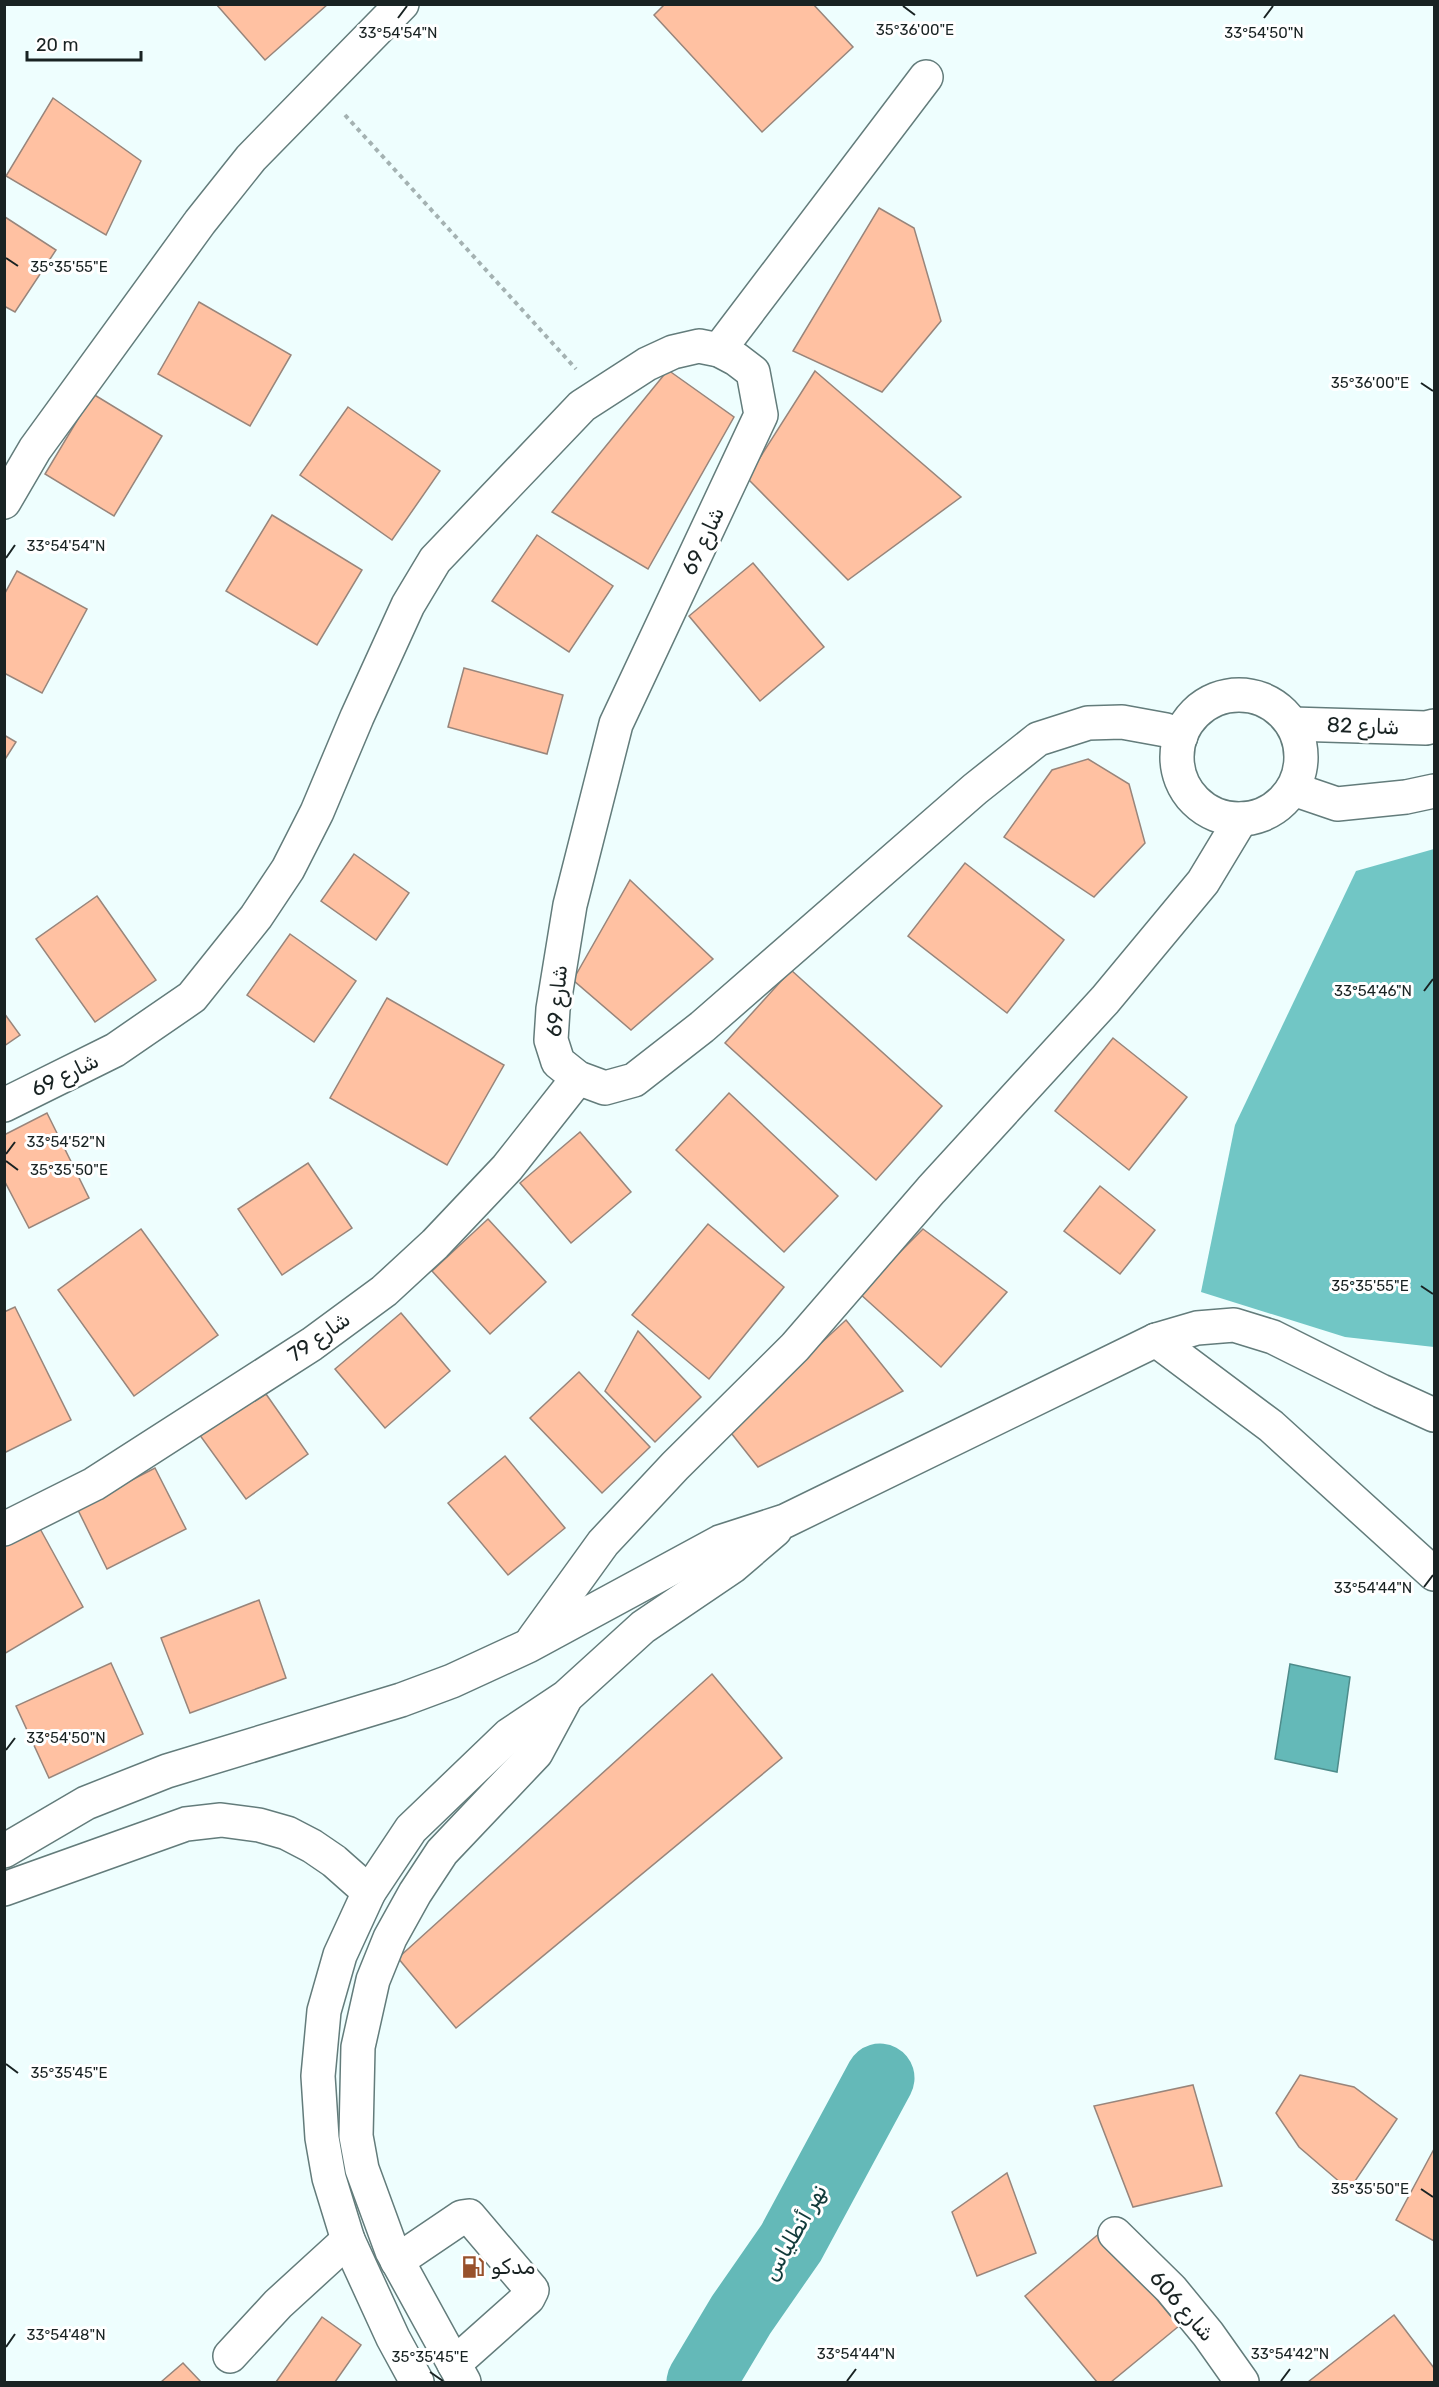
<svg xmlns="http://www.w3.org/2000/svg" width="1439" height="2387" font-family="Rubik,Cairo,sans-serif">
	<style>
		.forest { fill: #71c6c5 }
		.water { fill: #64b9b8; stroke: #4e8c8b; stroke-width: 1.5 }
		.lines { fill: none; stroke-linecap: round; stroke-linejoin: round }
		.river { stroke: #64b9b8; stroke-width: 69 }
		.building { fill: #ffc1a2; stroke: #98857b; stroke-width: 1.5 }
		.minor-casing { stroke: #637c7b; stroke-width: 36 }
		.path { stroke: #a4b2b2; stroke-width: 4; stroke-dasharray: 4.5 4.5; stroke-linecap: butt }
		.minor { stroke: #fff; stroke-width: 33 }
		.ticks { fill: none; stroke: #192323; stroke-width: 2 }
		.labels { text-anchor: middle; stroke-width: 6; stroke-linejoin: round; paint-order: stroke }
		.street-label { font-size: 21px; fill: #192323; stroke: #fff }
		.poi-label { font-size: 21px; fill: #192323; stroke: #fff; text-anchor: start }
		.water-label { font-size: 22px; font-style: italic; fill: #113a3a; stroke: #fff }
		.ticks-label { font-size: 15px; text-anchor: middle; fill: #192323; stroke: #fff; stroke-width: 6; stroke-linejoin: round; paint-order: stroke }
	</style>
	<rect width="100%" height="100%" fill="#eefefe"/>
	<!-- forest -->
	<polygon class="forest" points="1434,849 1434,1347 1345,1337 1201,1292 1235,1125 1356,871"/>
	<!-- water -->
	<polygon class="water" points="1290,1664 1350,1677 1337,1772 1275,1759"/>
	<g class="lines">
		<!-- river -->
		<polyline class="river" points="701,2382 741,2315 791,2243 880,2078"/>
	</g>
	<!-- building -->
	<g class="building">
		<polygon points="216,4 328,4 265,60"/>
		<polygon points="665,4 813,4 853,47 762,132 654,15"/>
		<polygon points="53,98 141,161 106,235 6,176"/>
		<polygon points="879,208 914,228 941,321 882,392 793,351"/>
		<polygon points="5,217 56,250 15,312 4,306"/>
		<polygon points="199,302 291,355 250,426 158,374"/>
		<polygon points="668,370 734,417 648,569 552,512"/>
		<polygon points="815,371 961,497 848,580 747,478"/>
		<polygon points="93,394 162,436 114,516 45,474"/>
		<polygon points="348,407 440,471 392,540 300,475"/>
		<polygon points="272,515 362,570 317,645 226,591"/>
		<polygon points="537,535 613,586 569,652 492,601"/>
		<polygon points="753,563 824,647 760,701 689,616"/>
		<polygon points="17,571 87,609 42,693 4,673 4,595"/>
		<polygon points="464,668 563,695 547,754 448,727"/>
		<polygon points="4,735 16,742 4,761"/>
		<polygon points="1088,759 1129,784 1145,843 1094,897 1004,837 1052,770"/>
		<polygon points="354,854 409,893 376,940 321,901"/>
		<polygon points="965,863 1064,940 1007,1013 908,936"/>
		<polygon points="630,880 713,959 631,1030 573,980"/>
		<polygon points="97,896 156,980 95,1022 36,939"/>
		<polygon points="290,934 356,981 314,1042 247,995"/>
		<polygon points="791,970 942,1106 876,1180 725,1043"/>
		<polygon points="387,998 504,1065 447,1165 330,1098"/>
		<polygon points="4,1013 20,1035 4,1046"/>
		<polygon points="1113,1038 1187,1097 1129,1170 1055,1111"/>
		<polygon points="729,1093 838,1196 784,1252 676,1150"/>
		<polygon points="47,1113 89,1198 29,1228 4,1180 4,1135"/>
		<polygon points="580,1132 631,1192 571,1243 520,1183"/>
		<polygon points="308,1163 352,1228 282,1275 238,1209"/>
		<polygon points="1100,1186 1155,1230 1120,1274 1064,1231"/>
		<polygon points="488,1219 546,1282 490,1334 432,1271"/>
		<polygon points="708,1224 784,1287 709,1379 632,1315"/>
		<polygon points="141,1229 218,1335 134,1396 58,1290"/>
		<polygon points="923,1229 1007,1292 941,1367 859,1293"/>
		<polygon points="15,1307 71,1420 4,1453 4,1312"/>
		<polygon points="401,1313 450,1371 385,1428 335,1369"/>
		<polygon points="846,1320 903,1391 758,1467 728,1429"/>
		<polygon points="638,1331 701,1397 655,1442 605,1391"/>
		<polygon points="579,1372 650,1447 602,1493 530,1418"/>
		<polygon points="266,1394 308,1454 246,1499 199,1434"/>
		<polygon points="505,1456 565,1528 508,1575 448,1503"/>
		<polygon points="155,1468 186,1529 107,1569 77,1508"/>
		<polygon points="38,1525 83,1607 4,1654 4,1543"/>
		<polygon points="259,1600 286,1678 190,1713 161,1638"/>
		<polygon points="111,1663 143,1734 49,1778 16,1706"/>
		<polygon points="712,1674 782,1758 456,2028 398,1958"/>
		<polygon points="1300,2075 1354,2087 1397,2119 1349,2190 1299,2147 1276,2113"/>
		<polygon points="1193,2085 1222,2186 1133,2207 1094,2106"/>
		<polygon points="1434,2149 1434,2241 1396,2220"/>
		<polygon points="1007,2173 1036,2253 977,2276 952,2212"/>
		<polygon points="1101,2232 1179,2326 1111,2382 1097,2382 1025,2296"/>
		<polygon points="1394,2315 1434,2368 1434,2382 1308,2382"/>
		<polygon points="322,2317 361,2345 335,2382 276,2382"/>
		<polygon points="183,2363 201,2382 161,2382"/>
	</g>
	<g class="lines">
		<!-- minor casing -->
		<g class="minor-casing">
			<g id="minor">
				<polyline points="719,350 926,77"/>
				<polyline points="4,502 35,449 200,222 251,158 402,4"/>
				<circle cx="1239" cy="757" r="62"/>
				<polyline points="1292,724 1426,728 1434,726"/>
				<polyline points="1293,789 1337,804 1406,797 1434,791"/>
				<polyline points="4,1105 115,1050 192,997 256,917 288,869 317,812 357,717 408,605 435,560 582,406 647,364 673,352 699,346 719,350 736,359 753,372 761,415 616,724 570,905 553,1009 551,1040 558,1062 578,1078 605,1088 634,1080 702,1027 975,789 1038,739 1088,723 1122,722 1166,730 1181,736"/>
				<polyline points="1156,1340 1271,1426 1434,1574"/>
				<polyline points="4,1529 94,1484 312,1344 384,1291 435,1244 507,1168 578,1078"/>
				<polyline points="533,1640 603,1543 675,1466 795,1347 931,1190 1105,1000 1203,882 1241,819"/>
				<polyline points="4,1851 86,1803 167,1771 401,1700 452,1681 528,1646 720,1542 785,1521 1156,1340 1197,1328 1234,1325 1273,1337 1381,1391 1434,1415"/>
				<polyline points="4,1889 186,1824 221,1820 259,1825 287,1833 312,1846 334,1861 369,1892"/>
				<polyline points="1115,2234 1171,2289 1208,2334 1242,2382"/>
				<polyline points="397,2261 462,2217 469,2216 532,2290 528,2298 454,2364"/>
				<polyline points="230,2356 278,2304 348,2240"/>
				<polyline points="417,2382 393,2338 348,2240 329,2178 322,2138 318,2076 324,2011 340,1955 369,1892 411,1829 509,1735 566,1697 643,1627 733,1566 775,1530"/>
				<polyline points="464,2382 392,2251 362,2169 356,2136 358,2047 373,1980 390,1938 415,1893 442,1852 536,1753 564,1701"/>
			</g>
		</g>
		<!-- path -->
		<polyline class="path" points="345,115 576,369"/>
		<!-- minor -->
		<use href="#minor" class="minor"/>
	</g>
	<!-- ticks -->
	<path class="ticks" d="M903,6L915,15M398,18L407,6M1264,18L1273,6M6,258L18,266M1421,383L1433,391M6,558L15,545M1424,991L1433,979M6,1154L15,1142M6,1161L18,1170M1421,1286L1433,1294M1424,1587L1433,1575M6,1750L15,1738M6,2064L18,2073M1421,2189L1433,2197M6,2347L15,2334M430,2372L443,2381M847,2381L856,2369M1281,2381L1290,2369"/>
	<!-- icons -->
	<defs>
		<g id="fuel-bare" transform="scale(1.8)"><path d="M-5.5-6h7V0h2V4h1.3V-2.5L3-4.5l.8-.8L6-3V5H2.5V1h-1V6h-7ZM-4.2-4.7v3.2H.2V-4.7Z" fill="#98512b" stroke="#fff" stroke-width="2.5" paint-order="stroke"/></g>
	</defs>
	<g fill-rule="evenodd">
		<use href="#fuel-bare" x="473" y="2267"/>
	</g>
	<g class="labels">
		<!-- street labels -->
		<g class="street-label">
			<text transform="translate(703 541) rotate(-65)" y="7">شارع 69</text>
			<text transform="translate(1363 726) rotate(2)" y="7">شارع 82</text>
			<text transform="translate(557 1001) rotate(-85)" y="7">شارع 69</text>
			<text transform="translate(65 1075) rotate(-26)" y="7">شارع 69</text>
			<text transform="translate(319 1337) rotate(-35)" y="7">شارع 79</text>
			<text transform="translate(1182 2306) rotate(49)" y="7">شارع 606</text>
		</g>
		<!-- poi labels -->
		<g class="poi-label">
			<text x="491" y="2274">مدكو</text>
		</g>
		<!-- water labels -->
		<g class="water-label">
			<text transform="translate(794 2232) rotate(-60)" y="8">نهر أنطلياس</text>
		</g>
	</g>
	<g class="ticks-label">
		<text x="915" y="35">35°36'00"E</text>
		<text x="398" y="38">33°54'54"N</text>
		<text x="1264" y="38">33°54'50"N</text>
		<text x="69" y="272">35°35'55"E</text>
		<text x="1370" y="388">35°36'00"E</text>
		<text x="66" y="551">33°54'54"N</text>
		<text x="1373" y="996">33°54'46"N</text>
		<text x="66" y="1147">33°54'52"N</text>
		<text x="69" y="1175">35°35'50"E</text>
		<text x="1370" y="1291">35°35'55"E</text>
		<text x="1373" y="1593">33°54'44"N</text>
		<text x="66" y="1743">33°54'50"N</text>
		<text x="69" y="2078">35°35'45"E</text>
		<text x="1370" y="2194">35°35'50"E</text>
		<text x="66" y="2340">33°54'48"N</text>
		<text x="856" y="2359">33°54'44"N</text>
		<text x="1290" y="2359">33°54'42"N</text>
		<text x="430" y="2362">35°35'45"E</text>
	</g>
	<!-- border -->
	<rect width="1439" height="2387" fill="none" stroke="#192323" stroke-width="12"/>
	<!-- scale -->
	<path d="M27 51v9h114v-9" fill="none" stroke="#192323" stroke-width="3"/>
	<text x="36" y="51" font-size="18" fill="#192323" stroke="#ffffff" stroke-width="4.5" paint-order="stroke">20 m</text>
</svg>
